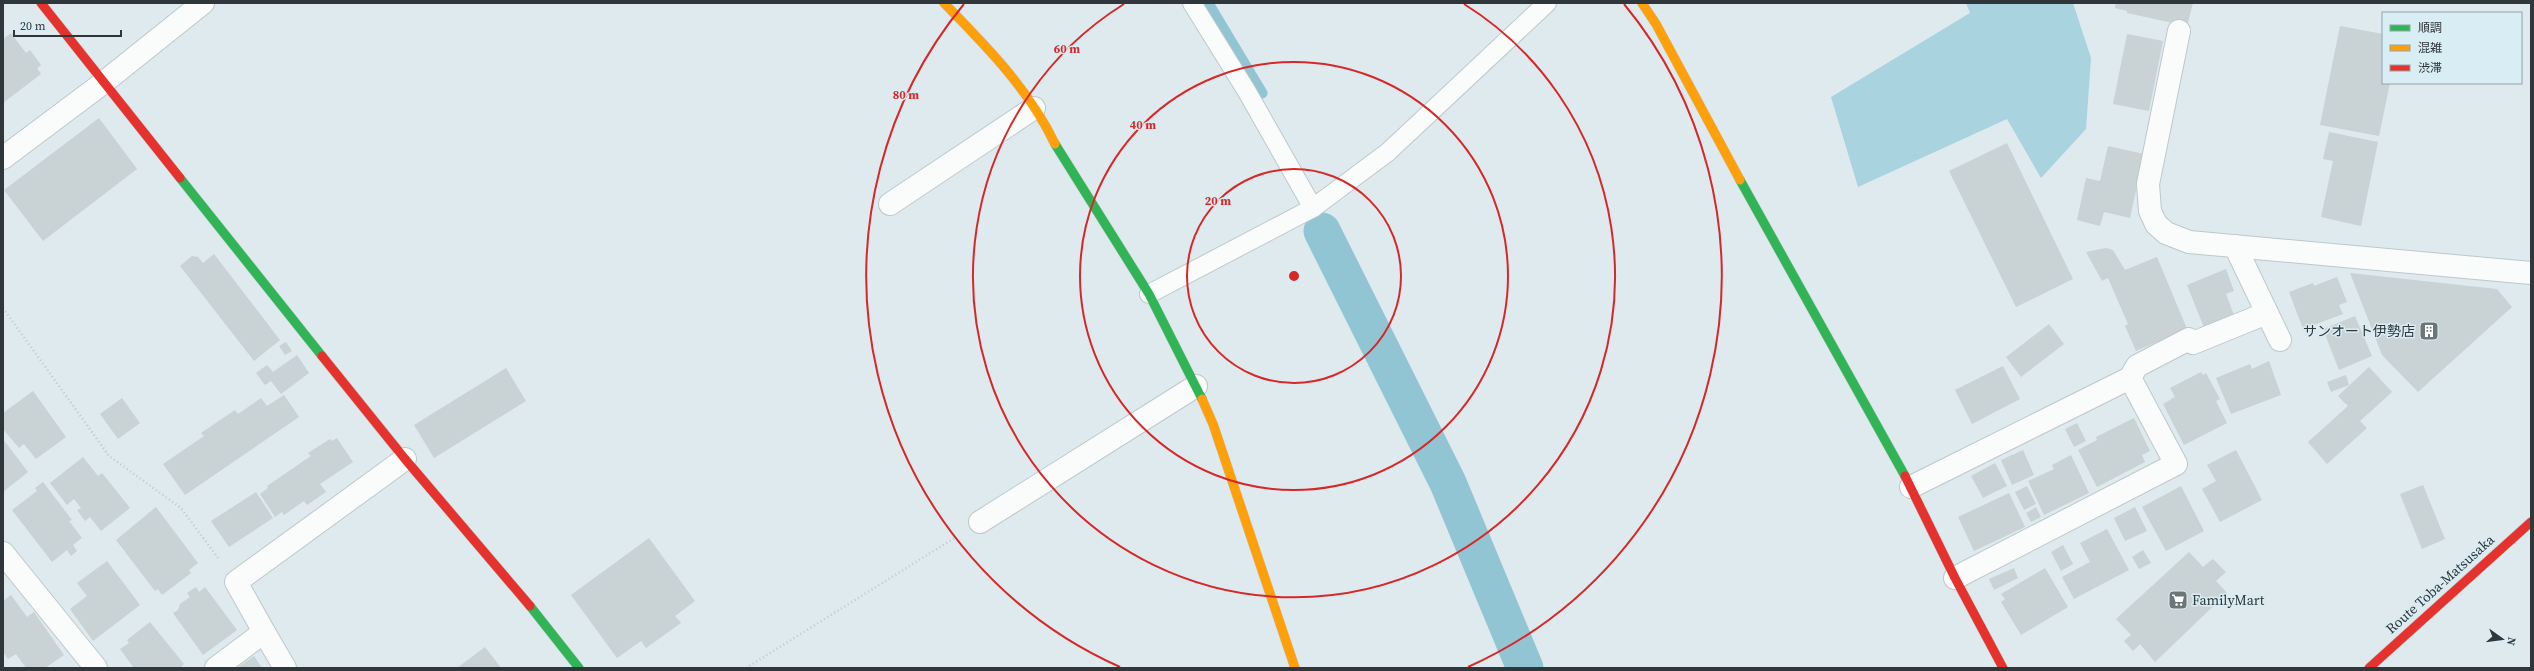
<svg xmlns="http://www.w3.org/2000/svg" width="2534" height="671" font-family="'Source Serif 4','Noto Sans JP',serif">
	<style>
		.forest { fill: #a8d3df }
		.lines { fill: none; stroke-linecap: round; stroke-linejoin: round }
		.stream { stroke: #92c5d3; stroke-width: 11 }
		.canal { stroke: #92c5d3; stroke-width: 37 }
		.building { fill: #c9d2d5 }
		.lane-casing { stroke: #bec8cb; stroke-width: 20 }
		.street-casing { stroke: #bec8cb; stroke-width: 24 }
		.fast-casing { stroke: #bec8cb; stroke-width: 10 }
		.slow-casing { stroke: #bec8cb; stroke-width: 10 }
		.jam-casing { stroke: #bec8cb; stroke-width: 10 }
		.path { stroke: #c3c7ca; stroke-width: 2.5; stroke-dasharray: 1 3; stroke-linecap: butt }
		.lane { stroke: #fafcfc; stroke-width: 18 }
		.street { stroke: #fafcfc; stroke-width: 22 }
		.fast { stroke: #30b455; stroke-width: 9 }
		.slow { stroke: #ff9f0a; stroke-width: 9 }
		.jam { stroke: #e5322d; stroke-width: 9 }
		.ring { fill: none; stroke: #d62828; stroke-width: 2 }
		.labels { text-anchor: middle; stroke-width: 3; stroke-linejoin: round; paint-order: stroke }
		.poi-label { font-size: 14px; fill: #2f373a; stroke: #d8edf4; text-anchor: end }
		.street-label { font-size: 14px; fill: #2f373a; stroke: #d8edf4 }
		.centre { fill: #d62828; stroke: #d8edf4; stroke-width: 2 }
		.ring-label { font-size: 12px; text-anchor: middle; font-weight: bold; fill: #d62828; stroke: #d8edf4; stroke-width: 3; stroke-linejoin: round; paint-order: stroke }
	</style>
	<rect width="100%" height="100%" fill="#deeaee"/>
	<!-- forest -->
	<polygon class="forest" points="1966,3 2073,3 2091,58 2086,129 2041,178 2007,119 1858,187 1831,97 1970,13"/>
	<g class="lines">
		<!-- stream -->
		<polyline class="stream" points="1208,3 1262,93"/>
		<!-- canal -->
		<polyline class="canal" points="1322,231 1448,483 1525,668"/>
	</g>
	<!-- building -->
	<g class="building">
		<polygon points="2116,3 2193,3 2187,26 2127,13 2127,11 2115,8"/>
		<polygon points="2340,26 2383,34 2383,83 2390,83 2379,136 2320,125"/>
		<polygon points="11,33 26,53 30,50 41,65 37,68 41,74 3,103 3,39"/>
		<polygon points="2127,34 2163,41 2149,111 2113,104"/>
		<polygon points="99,118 137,169 43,241 4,190"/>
		<polygon points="2329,132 2378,142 2361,226 2321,217 2333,161 2323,159"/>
		<polygon points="2007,143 2073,279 2016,307 1949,171"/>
		<polygon points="2108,146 2144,154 2130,218 2104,212 2100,226 2077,220 2086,178 2100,181"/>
		<polygon points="2106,248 2113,250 2125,270 2157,257 2187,329 2136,351 2125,326 2128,324 2108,278 2102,281 2086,252"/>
		<polygon points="214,254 280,340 254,361 180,266 192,256 198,257 203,263"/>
		<polygon points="2226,269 2234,291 2226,294 2235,318 2205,330 2187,285"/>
		<polygon points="2350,273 2497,289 2512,307 2418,392 2382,355"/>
		<polygon points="2337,277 2347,302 2339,305 2343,314 2303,329 2289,292 2313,283 2314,286"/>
		<polygon points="2355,316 2372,356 2339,370 2323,329"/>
		<polygon points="2049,324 2064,344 2021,377 2006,357"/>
		<polygon points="286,342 292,351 285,355 279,346"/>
		<polygon points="297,355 309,373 281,394 271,381 265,385 256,373 267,365 273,372"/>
		<polygon points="2269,361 2281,395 2231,414 2216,378 2250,364 2252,369"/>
		<polygon points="2003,366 2020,399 1972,424 1955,390"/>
		<polygon points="2369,367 2392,392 2360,421 2367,428 2327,464 2308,442 2348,406 2338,396"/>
		<polygon points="506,368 526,401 434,458 414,425"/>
		<polygon points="2201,372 2203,375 2206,373 2220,399 2216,401 2227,423 2184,445 2163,404 2175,397 2170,388"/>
		<polygon points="2346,375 2349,385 2331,392 2327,382"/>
		<polygon points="33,391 66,437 36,459 24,444 19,448 3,429 3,413"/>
		<polygon points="284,395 299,417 185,495 163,464 204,436 201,433 235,410 238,414 261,398 267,406"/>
		<polygon points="122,398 140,423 118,439 100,414"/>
		<polygon points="2134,418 2150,451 2142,455 2145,462 2097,487 2078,450 2097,440 2096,437"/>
		<polygon points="2077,423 2086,441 2074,447 2065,429"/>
		<polygon points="337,438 353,462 320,484 326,492 307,505 304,501 284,515 282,512 275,517 260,494 268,488 267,486 311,456 308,453 330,439 332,441"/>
		<polygon points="3,439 28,472 3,492"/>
		<polygon points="2023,450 2034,475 2012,485 2001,460"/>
		<polygon points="2236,450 2262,500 2220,522 2202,489 2216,481 2207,465"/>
		<polygon points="2071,455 2089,493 2044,515 2028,481 2054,469 2052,465"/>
		<polygon points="83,457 98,476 102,473 130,508 101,531 90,517 85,521 77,510 81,508 74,499 67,505 50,483"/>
		<polygon points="1995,463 2007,486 1983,498 1971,476"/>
		<polygon points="43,482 72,520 69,521 82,538 73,545 77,551 71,556 67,550 52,562 12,510 37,491 35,488"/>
		<polygon points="2423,485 2445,539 2422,549 2400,494"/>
		<polygon points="2027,486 2036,504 2024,510 2015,492"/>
		<polygon points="2181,486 2204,531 2166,551 2142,507"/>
		<polygon points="256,492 273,518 229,547 211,521"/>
		<polygon points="2009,493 2025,527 1974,551 1958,517"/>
		<polygon points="156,507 198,563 189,570 191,573 162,595 158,589 155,591 116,540"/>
		<polygon points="2036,507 2041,517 2031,522 2026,513"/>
		<polygon points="2135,507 2147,531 2125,541 2114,518"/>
		<polygon points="2107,529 2129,570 2074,599 2062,577 2090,562 2080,543"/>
		<polygon points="649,538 695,601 675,616 681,623 646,648 641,641 617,658 571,595"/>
		<polygon points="2063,545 2073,564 2061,571 2051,552"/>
		<polygon points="2143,550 2151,563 2139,569 2132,557"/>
		<polygon points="2189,552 2203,567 2213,559 2226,572 2216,581 2227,593 2155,662 2140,644 2133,651 2124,641 2131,635 2116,619"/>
		<polygon points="107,561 140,605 93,641 70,609 87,596 77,583"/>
		<polygon points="2014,568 2018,578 1994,590 1989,579"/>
		<polygon points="2045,568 2068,607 2021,635 2001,602 2005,599 2001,594"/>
		<polygon points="196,587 199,592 205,587 237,630 203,655 173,613 178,610 180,604 190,597 187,593"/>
		<polygon points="11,595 27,617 34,612 64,655 45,668 26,668 16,654 8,659 3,652 3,601"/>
		<polygon points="150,622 184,664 180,668 134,668 120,649 129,643 127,640"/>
		<polygon points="485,647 501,668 457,668"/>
		<polygon points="254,656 262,668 237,668"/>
	</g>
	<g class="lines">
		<!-- lane casing -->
		<g class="lane-casing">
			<g id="lane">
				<polyline points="1192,3 1246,90 1313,208"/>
				<polyline points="1149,294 1313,208 1388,152 1547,3"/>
			</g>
		</g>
		<!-- street casing -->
		<g class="street-casing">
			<g id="street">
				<polyline points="2179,31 2148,184 2150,211 2156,224 2166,233 2189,242 2531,273"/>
				<polyline points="3,158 103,83 203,3"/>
				<polyline points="890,204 1034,108"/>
				<polyline points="2235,246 2280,340"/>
				<polyline points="2130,378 2137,366 2189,339 2193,343 2267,313"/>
				<polyline points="1911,487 2130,378 2176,464 1955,578"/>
				<polyline points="980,522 1196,386"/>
				<polyline points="3,553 96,668"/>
				<polyline points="264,632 285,668"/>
				<polyline points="216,668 264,632 236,582 405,459"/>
			</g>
		</g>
		<!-- fast casing -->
		<g class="fast-casing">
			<g id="fast">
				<polyline points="1055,144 1149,294 1202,399"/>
				<polyline points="180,178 322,356"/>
				<polyline points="1740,180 1905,476"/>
				<polyline points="530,606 579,668"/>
			</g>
		</g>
		<!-- slow casing -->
		<g class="slow-casing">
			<g id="slow">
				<path d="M944,3C986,46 1029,89 1055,144"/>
				<polyline points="1642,3 1656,24 1740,180"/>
				<polyline points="1202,399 1213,424 1295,668"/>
			</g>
		</g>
		<!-- jam casing -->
		<g class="jam-casing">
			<g id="jam">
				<polyline points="41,3 180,178"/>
				<polyline points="322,356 405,459 530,606"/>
				<polyline points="1905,476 1955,578 2003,668"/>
				<polyline points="2369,668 2531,522"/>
			</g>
		</g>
		<!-- path -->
		<g class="path">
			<polyline points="3,308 109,456 181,508 218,558"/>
			<polyline points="746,668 956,537"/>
		</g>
		<!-- lane -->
		<use href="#lane" class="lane"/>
		<!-- street -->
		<use href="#street" class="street"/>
		<!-- fast -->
		<use href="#fast" class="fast"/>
		<!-- slow -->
		<use href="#slow" class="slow"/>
		<!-- jam -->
		<use href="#jam" class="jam"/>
	</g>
	<!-- distance rings -->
	<g class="ring">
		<circle cx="1294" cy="276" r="107"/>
		<circle cx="1294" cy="276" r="214"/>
		<path d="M1464 4A321 321 0 1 1 1124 4"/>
		<path d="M1120 667A428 428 0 0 1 964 4M1624 4A428 428 0 0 1 1468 667"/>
	</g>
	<!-- icons -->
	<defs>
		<g id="building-square" transform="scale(1)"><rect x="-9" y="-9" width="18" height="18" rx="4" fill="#6c7679" stroke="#d8edf4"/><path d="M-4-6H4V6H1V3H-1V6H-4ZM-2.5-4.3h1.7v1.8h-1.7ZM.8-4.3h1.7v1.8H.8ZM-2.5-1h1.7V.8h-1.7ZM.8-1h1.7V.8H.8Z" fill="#fff"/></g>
		<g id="supermarket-square" transform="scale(1)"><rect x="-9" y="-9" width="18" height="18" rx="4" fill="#6c7679" stroke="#d8edf4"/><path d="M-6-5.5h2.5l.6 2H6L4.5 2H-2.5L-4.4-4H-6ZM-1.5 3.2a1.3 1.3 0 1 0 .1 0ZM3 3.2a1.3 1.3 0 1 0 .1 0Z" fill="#fff"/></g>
	</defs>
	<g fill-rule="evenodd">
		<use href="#building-square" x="2429" y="331"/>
		<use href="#supermarket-square" x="2178" y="600"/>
	</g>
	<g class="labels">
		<!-- poi labels -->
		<g class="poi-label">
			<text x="2415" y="336">サンオート伊勢店</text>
			<text x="2192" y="605" text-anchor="start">FamilyMart</text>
		</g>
		<!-- street labels -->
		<g class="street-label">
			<text transform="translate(2440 584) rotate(-42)" y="5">Route Toba-Matsusaka</text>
		</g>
	</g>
	<circle cx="1294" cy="276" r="6" class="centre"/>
	<g class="ring-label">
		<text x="1067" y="53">60 m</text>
		<text x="906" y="99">80 m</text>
		<text x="1143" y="129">40 m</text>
		<text x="1218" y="205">20 m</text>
	</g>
	<!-- border -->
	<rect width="2534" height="671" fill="none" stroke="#2f373a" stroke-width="8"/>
	<!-- legend -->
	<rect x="2382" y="12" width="140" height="72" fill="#d8edf4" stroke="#94a4aa"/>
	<rect x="2390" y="25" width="20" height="6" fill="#30b455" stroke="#94a4aa"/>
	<text x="2418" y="32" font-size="12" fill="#2f373a">順調</text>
	<rect x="2390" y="45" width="20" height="6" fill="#ff9f0a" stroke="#94a4aa"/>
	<text x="2418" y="52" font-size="12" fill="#2f373a">混雑</text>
	<rect x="2390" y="65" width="20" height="6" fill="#e5322d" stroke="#94a4aa"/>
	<text x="2418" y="72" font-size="12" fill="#2f373a">渋滞</text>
	<!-- north arrow -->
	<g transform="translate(2502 639) rotate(104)" stroke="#d8edf4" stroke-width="3" paint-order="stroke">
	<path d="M0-3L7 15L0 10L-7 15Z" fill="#2f373a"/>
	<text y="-6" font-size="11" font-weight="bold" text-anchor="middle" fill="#2f373a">N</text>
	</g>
	<!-- scale -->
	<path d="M14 30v6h107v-6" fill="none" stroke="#2f373a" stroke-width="2"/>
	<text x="20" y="30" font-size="12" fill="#2f373a" stroke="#d8edf4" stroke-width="3" paint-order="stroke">20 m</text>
</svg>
